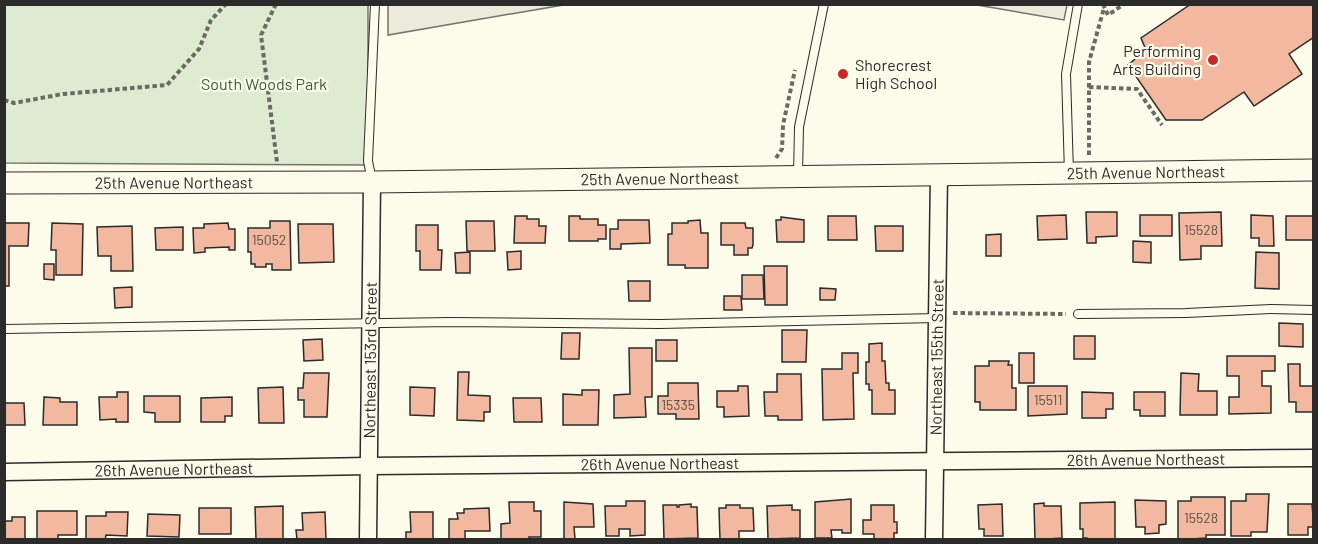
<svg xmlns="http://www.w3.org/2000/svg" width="1318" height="544" font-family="Barlow,sans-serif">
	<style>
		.green { fill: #deebd1; stroke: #74746e; stroke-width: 1.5 }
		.parking { fill: #eceadb; stroke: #74746e; stroke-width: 1.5 }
		.building { fill: #f2b8a0; stroke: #2b2b2b; stroke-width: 1.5 }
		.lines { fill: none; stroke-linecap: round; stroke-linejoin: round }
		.service-casing { stroke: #2b2b2b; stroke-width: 10 }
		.minor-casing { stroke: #2b2b2b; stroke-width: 19 }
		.tertiary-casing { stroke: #2b2b2b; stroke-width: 23 }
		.path { stroke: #6a6964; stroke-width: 4; stroke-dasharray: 4.5 3; stroke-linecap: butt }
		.service { stroke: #fdfbea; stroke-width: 8 }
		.minor { stroke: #fdfbea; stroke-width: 16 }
		.tertiary { stroke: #fdfbea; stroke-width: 21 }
		.poi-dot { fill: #c62828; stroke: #fdfbea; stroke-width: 2 }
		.labels { text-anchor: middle; stroke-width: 4.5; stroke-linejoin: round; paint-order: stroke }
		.number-label { font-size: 14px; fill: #5d4e48 }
		.poi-label { font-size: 16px; fill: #2b2b2b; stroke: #fdfbea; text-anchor: end }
		.park-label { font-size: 16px; fill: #34623c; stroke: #fdfbea }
		.street-label { font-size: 16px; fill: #2b2b2b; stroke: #fdfbea }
	</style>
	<rect width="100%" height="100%" fill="#fdfbea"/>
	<!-- green -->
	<polygon class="green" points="5,5 368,5 368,161 366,165 5,163"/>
	<!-- parking -->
	<g class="parking">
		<polygon points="388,4 563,4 563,5 388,35"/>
		<polygon points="977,5 1067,5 1064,20"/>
	</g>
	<!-- building -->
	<g class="building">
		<polygon points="1191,4 1314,4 1314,37 1289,54 1302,74 1254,106 1244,92 1202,120 1166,120 1128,65 1146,50 1141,38"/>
		<polygon points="1086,212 1117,212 1117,236 1096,237 1096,243 1087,243"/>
		<polygon points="1221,212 1222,246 1201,246 1201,259 1180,260 1179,213"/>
		<polygon points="1066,215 1067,239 1038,240 1037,216"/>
		<rect x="1140" y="215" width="32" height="21"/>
		<polygon points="1251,215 1273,216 1274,246 1259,246 1259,238 1251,238"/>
		<polygon points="515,216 527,216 527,219 539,219 539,226 546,226 545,243 514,243"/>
		<polygon points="569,216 580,216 580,219 598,219 598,225 606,225 606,239 598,239 598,241 569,241"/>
		<polygon points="828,216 856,216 857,240 828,240"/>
		<rect x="1286" y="216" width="28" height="24"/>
		<polygon points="781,217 804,220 804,242 777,242 776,220 781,220"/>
		<polygon points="618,220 649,220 650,243 621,244 621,249 610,249 610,229 618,229"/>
		<polygon points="700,220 701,233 708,233 708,268 685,268 685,265 668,265 668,234 672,234 672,223 688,223 688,221"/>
		<polygon points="270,221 290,221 291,270 272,270 272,264 266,264 266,267 255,267 255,264 251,264 251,252 248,252 248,228 270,228"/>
		<polygon points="466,221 494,221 495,251 467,251"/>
		<polygon points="4,223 29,223 28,246 9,246 9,286 4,286"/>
		<polygon points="52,223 83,224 82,275 56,275 56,250 51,250"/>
		<polygon points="228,223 229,229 235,229 235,250 229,250 229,247 205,248 205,252 194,253 193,228 204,228 204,224"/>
		<polygon points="721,223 745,223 746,228 753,228 753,245 752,248 748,248 748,255 734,255 734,245 721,245"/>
		<polygon points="298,224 333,224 334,262 299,263"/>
		<polygon points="416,225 438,225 438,250 442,250 441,270 420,270 420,251 416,251"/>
		<polygon points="132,226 133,271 111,271 111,256 98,256 97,227"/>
		<polygon points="875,226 903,226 903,251 876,251"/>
		<polygon points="183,227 183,250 156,250 155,228"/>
		<polygon points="1001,234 1001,256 986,256 986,235"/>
		<polygon points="1133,241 1151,242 1151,263 1133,262"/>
		<polygon points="521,251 521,269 508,270 507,252"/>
		<polygon points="470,252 470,273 456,273 455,253"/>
		<polygon points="1256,252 1279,253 1279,289 1255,288"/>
		<polygon points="44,264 54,264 54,280 44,279"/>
		<polygon points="764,266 787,266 787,305 765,305"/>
		<polygon points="742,275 763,275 764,299 742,299"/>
		<polygon points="628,281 650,281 650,301 629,301"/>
		<polygon points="132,287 132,307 115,308 114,288"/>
		<polygon points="820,288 836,289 835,300 820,300"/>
		<polygon points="724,296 741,296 742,310 724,310"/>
		<polygon points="1279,323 1303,324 1303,347 1279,346"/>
		<polygon points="782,330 807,330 806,362 782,362"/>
		<polygon points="562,333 580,333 579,359 561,359"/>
		<rect x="1074" y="336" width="21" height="23"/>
		<polygon points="322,339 323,360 304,361 303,340"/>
		<rect x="656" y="340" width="21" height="21"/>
		<polygon points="882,343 882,361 885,361 886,383 889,383 889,390 895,390 895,414 872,414 872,390 869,390 869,384 866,384 866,362 869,362 869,344"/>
		<polygon points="629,348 652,348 652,397 645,397 646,417 614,418 614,395 630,394"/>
		<polygon points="842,353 858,353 858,373 853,373 854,419 823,420 822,369 842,369"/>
		<rect x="1019" y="353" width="15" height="30"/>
		<polygon points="1227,356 1275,356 1275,371 1262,371 1262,386 1271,386 1271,413 1229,414 1229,397 1239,397 1239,376 1227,376"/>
		<polygon points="989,361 1009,361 1008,365 1012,365 1012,388 1016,388 1016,410 980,410 980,402 975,402 975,366 989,366"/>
		<polygon points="1288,364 1300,364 1300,386 1314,386 1314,412 1296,412 1296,402 1289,402"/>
		<polygon points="458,372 469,372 468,395 490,396 490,412 484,412 484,421 457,420"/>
		<polygon points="304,373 329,373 327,417 304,417 304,400 298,400 298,388 303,388"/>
		<polygon points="1181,373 1199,374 1198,391 1217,391 1217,415 1180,415"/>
		<polygon points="777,374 801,374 802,420 778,420 778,416 765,416 764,392 777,392"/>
		<polygon points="668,383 698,383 699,419 676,419 676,414 658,414 658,396 668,396"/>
		<polygon points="738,386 748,386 749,416 724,417 724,407 717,407 717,391 738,391"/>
		<polygon points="1028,386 1067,386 1067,414 1028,416"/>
		<polygon points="283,387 284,423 259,423 258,388"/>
		<polygon points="410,387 435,388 434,416 410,415"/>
		<polygon points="582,390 599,390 598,425 563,425 563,394 582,395"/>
		<polygon points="117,392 128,392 128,422 116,422 116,419 100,420 99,397 117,397"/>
		<polygon points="1082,392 1113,393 1113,409 1106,409 1106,418 1082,418"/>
		<polygon points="1134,392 1165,392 1165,416 1140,416 1140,410 1134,410"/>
		<polygon points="144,396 180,396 180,422 155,422 155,413 144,412"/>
		<polygon points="44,397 60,398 60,402 77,402 77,425 43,425"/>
		<polygon points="232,397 232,416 225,416 225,422 201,422 201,398"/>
		<polygon points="513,398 541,398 542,422 514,422"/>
		<polygon points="4,403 24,403 25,425 4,425"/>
		<polygon points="1246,494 1269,494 1267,532 1251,532 1251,536 1231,536 1231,501 1246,501"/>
		<polygon points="1191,497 1225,497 1225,535 1206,535 1206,538 1178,540 1178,501 1191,501"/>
		<polygon points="851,499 851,533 842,533 842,530 831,530 832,538 815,538 815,502"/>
		<polygon points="1135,500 1166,501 1166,524 1159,525 1159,533 1145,534 1145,527 1136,527"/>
		<polygon points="626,501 645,501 645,535 630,536 630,529 619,529 619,536 606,536 605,506 626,506"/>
		<polygon points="509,502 534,502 534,511 541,511 541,537 529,537 529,540 501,540 501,524 510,523"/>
		<polygon points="564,502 593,504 594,527 574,527 575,539 564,540"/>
		<polygon points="1115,502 1115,540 1087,540 1087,538 1083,538 1083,529 1080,529 1080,503"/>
		<polygon points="1044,503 1044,506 1061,506 1062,538 1035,540 1034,504"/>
		<polygon points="691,504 691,507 697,507 698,538 664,539 663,505 677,505 677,507 679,507 679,505"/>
		<polygon points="1002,504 1003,536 984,536 984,529 979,529 978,505"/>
		<polygon points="1288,504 1312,504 1314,527 1308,527 1308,535 1288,535"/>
		<polygon points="726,505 740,505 740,508 753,508 754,531 739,531 739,540 720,540 719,508 726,508"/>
		<polygon points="792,505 792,510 800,510 800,538 768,539 767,506"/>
		<polygon points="871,505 894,505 894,522 897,522 897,533 894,533 894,540 874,540 874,534 863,534 863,520 871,520"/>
		<polygon points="283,506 283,540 256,540 255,507"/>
		<rect x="199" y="508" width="32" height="26"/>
		<polygon points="489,508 490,531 465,531 465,540 449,540 449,519 458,519 457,513 464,513 464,509"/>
		<polygon points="37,511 77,511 77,535 58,535 58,540 37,540"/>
		<polygon points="106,512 128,512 127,536 106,535 105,540 86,540 86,516 106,516"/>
		<polygon points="325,512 326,540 297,540 296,530 303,530 302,513"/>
		<polygon points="410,512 433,512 433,540 406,540 406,532 411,532"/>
		<polygon points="148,514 180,515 179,537 147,536"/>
		<polygon points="12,517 25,517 25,540 4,540 4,521 12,521"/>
	</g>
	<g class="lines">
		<!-- service casing -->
		<g class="service-casing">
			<g id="service">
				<polyline points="1069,173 1066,74 1078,4"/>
				<polyline points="798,175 799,127 824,4"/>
				<polyline points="372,181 368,161 375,4"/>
				<polyline points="1078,314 1186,313 1271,309 1314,310"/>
				<polyline points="4,329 450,322 660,324 937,318"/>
			</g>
		</g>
		<!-- minor casing -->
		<g class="minor-casing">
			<g id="minor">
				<path id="s1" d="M4,472L369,466L1314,458"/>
				<path id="s2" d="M368,540L372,182"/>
				<path id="s3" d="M934,540L939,174"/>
			</g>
		</g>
		<!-- tertiary casing -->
		<g class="tertiary-casing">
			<g id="tertiary">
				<path id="s4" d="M4,183L372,182L1314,170"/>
			</g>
		</g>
		<!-- path -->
		<g class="path">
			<polyline points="276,4 261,35 277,162"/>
			<polyline points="1103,4 1108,15 1124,4"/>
			<polyline points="1089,87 1137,89 1162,125"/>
			<polyline points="4,100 14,103 63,94 167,85 199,49 211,20 226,4"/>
			<polyline points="1089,155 1089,62 1104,8"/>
			<polyline points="776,158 782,149 783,125 795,70"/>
			<polyline points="953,313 1066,314"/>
		</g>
		<!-- service -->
		<use href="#service" class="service"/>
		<!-- minor -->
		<use href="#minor" class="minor"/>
		<!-- tertiary -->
		<use href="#tertiary" class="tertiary"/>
	</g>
	<!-- markers -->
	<g class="poi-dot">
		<circle cx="1213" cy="60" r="6"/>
		<circle cx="843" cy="74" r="6"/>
	</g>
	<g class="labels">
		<!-- number labels -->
		<g class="number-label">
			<text x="1201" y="235">15528</text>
			<text x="269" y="245">15052</text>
			<text x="1048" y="405">15511</text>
			<text x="678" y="410">15335</text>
			<text x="1201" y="523">15528</text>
		</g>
		<!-- poi labels -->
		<g class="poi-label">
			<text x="1201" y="57">Performing<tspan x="1201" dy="18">Arts Building</tspan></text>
			<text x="855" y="71" text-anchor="start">Shorecrest<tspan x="855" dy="18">High School</tspan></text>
		</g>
		<!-- park labels -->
		<g class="park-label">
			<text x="264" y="90">South Woods Park</text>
		</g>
		<!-- street labels -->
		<g class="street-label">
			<text dy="6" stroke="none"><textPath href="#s4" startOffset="1142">25th Avenue Northeast</textPath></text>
			<text dy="6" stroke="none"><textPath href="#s4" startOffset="656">25th Avenue Northeast</textPath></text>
			<text dy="6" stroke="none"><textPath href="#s4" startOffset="170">25th Avenue Northeast</textPath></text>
			<text dy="6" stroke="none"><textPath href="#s3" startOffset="183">Northeast 155th Street</textPath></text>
			<text dy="6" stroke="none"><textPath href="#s2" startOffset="180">Northeast 153rd Street</textPath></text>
			<text dy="6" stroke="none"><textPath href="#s1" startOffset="1142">26th Avenue Northeast</textPath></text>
			<text dy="6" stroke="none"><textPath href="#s1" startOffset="656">26th Avenue Northeast</textPath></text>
			<text dy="6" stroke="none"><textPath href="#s1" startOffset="170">26th Avenue Northeast</textPath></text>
		</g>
	</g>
	<!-- border -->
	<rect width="1318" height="544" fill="none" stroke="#2b2b2b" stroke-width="12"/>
</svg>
